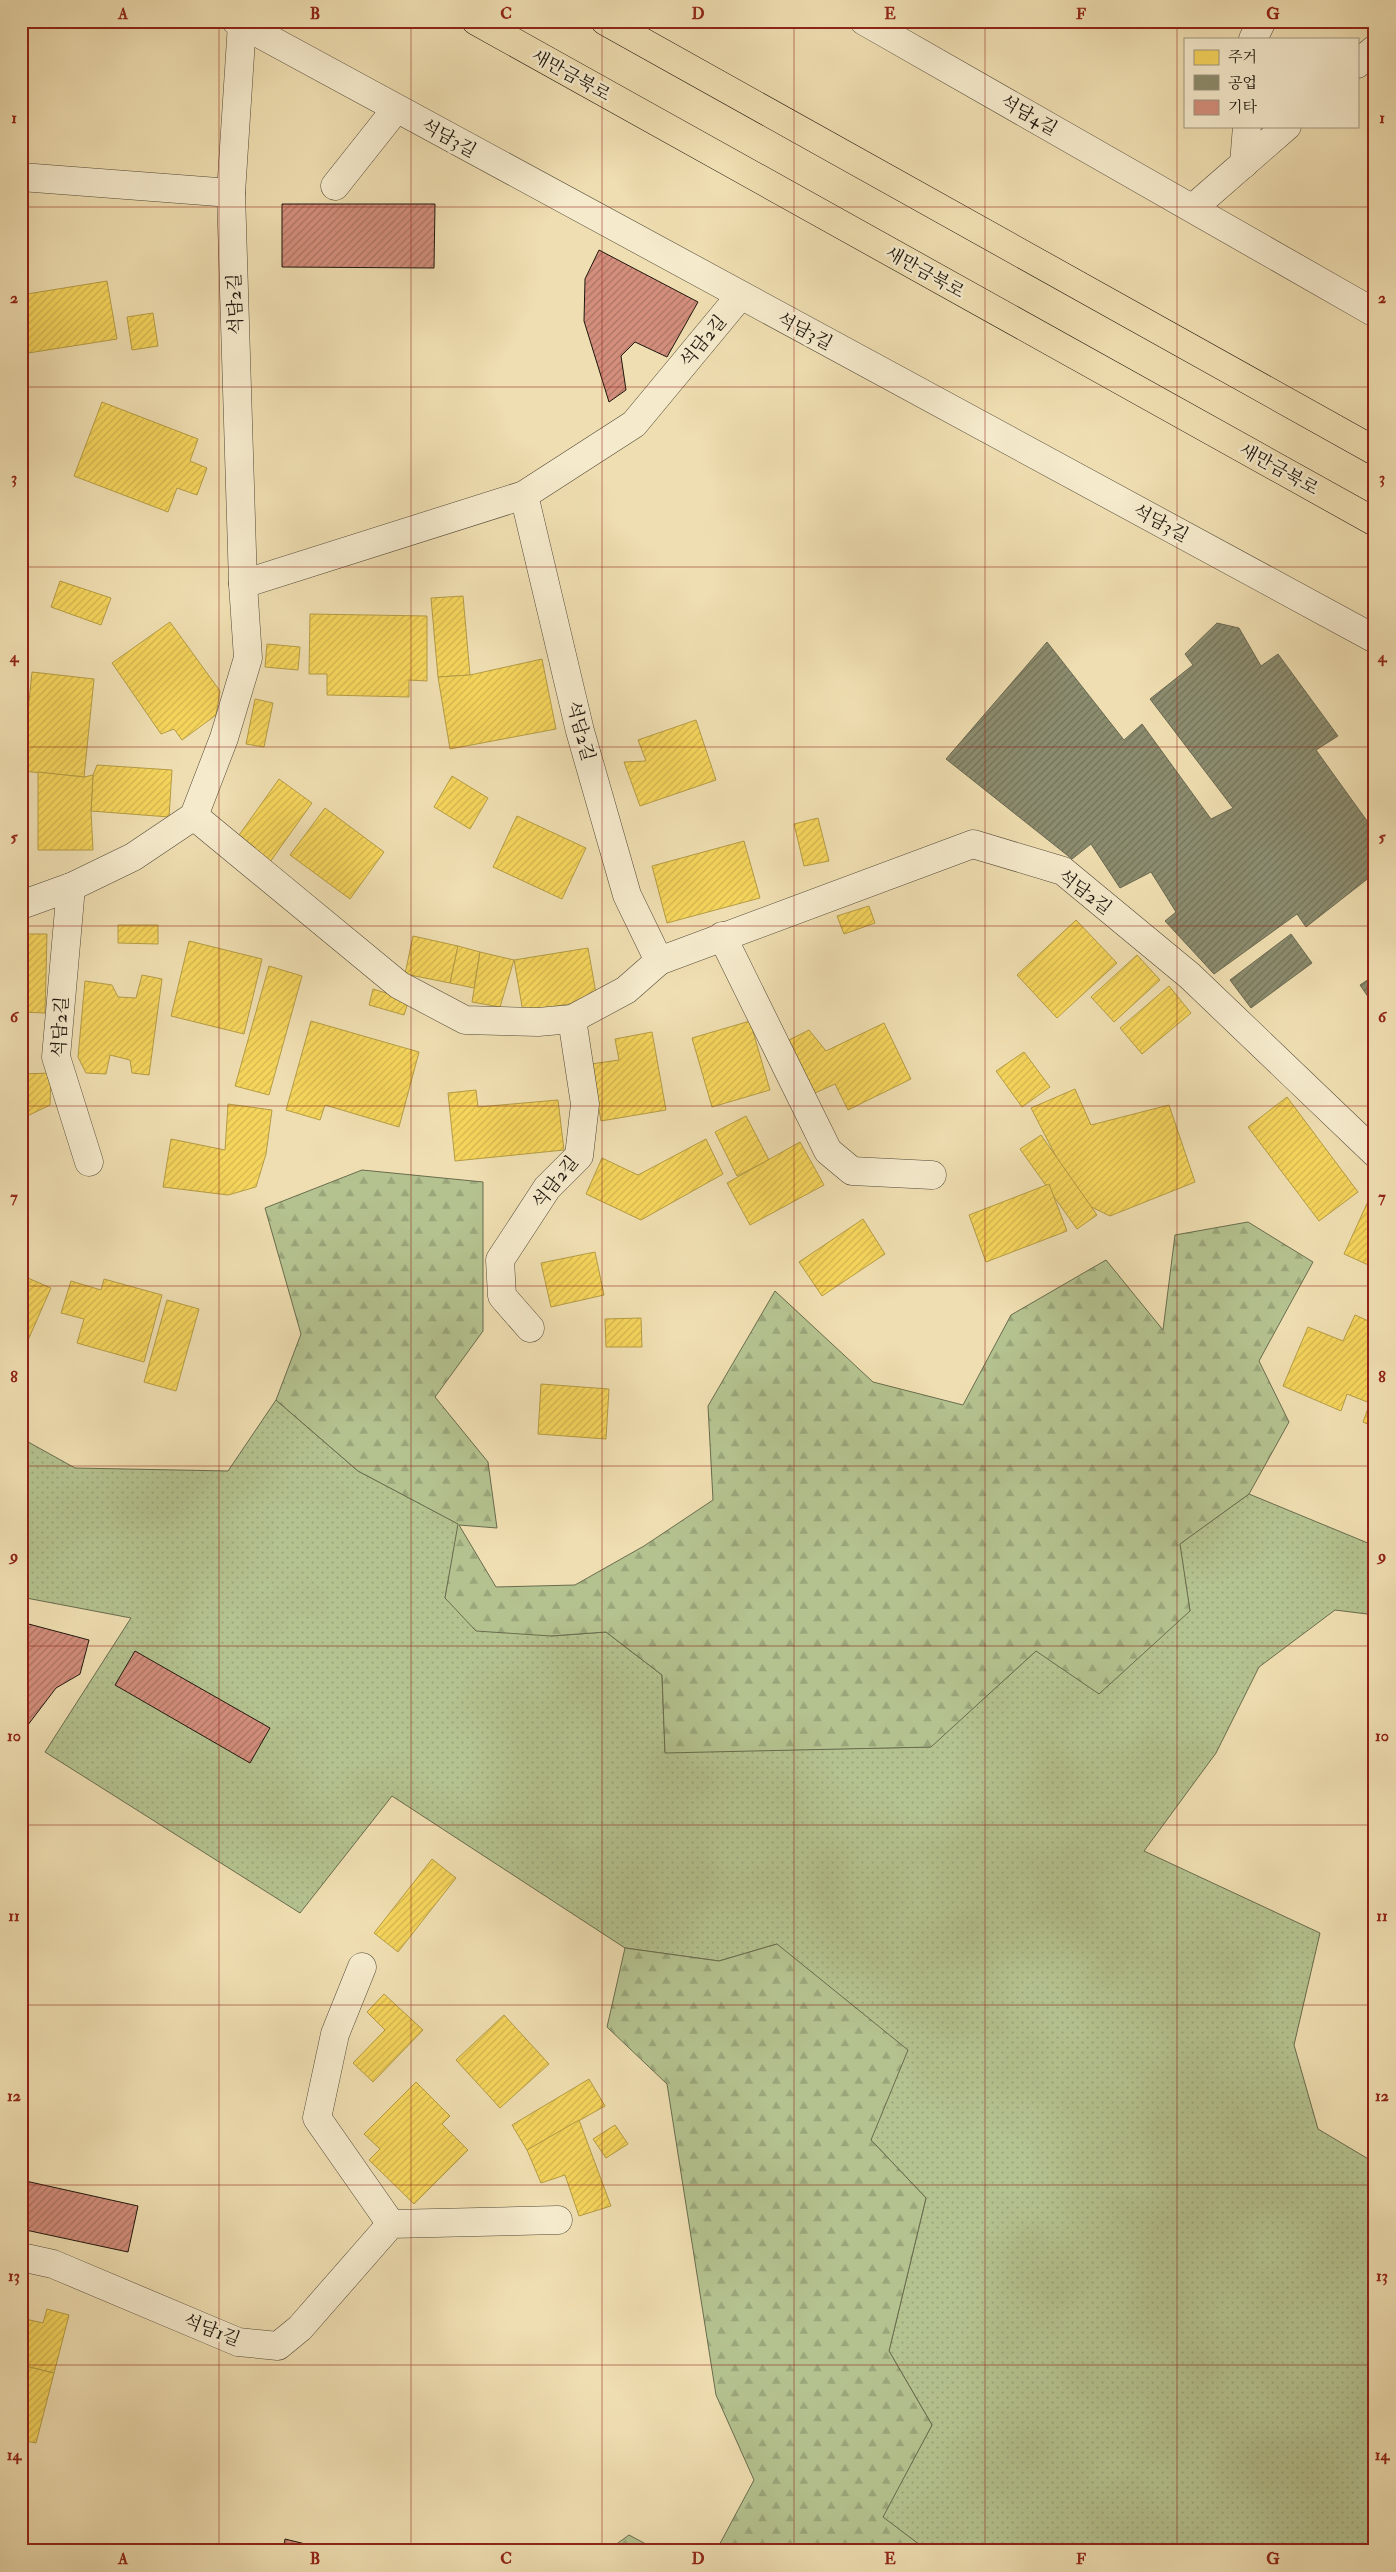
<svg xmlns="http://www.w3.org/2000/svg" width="1396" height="2572" font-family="'IM FELL Double Pica','Noto Serif KR',serif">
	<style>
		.grass { fill: url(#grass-dots); stroke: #696c4e }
		.forest { fill: url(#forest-firs); stroke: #696c4e }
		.homes { fill: url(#homes-hatch); stroke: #b59c45 }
		.industry { fill: url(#industry-hatch); stroke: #6b6951 }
		.building { fill: url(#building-hatch); stroke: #1e170e }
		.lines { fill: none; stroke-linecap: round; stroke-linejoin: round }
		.minor-casing { stroke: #524937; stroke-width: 29 }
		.highway-casing { stroke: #1e170e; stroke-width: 29 }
		.minor { stroke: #f5eacc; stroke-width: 28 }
		.highway { stroke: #efdeb1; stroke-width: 28 }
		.grid { fill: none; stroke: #8f2418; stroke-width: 1; stroke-opacity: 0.55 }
		.labels { text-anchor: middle; stroke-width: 5; stroke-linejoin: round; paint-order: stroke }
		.street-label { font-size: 18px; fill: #1e170e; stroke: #f5eacc }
		.neatline { fill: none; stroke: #8f2418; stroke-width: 2 }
		.grid-label { font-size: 16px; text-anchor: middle; font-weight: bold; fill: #8f2418 }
	</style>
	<defs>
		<pattern id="grass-dots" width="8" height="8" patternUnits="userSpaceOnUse" patternTransform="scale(1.25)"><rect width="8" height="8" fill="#b4c28f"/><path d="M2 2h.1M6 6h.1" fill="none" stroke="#9aa67a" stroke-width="1.8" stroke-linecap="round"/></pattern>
		<pattern id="forest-firs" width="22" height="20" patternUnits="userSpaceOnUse" patternTransform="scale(1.25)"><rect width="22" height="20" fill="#b4c28f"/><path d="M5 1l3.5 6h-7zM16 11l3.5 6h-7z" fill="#9aa67a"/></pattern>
		<pattern id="homes-hatch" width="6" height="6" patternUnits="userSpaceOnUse" patternTransform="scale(1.25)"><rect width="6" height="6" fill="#f6d55c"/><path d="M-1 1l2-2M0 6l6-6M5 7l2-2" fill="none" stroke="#d2b64f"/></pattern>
		<pattern id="industry-hatch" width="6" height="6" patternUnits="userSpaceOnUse" patternTransform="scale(1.25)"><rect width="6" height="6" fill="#8c8c6e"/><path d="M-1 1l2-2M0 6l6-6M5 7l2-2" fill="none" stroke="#727159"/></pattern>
		<pattern id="building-hatch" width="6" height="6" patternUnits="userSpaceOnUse" patternTransform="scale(1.25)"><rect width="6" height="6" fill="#d38e7c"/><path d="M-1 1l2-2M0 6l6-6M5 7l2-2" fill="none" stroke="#ab7364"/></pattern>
	</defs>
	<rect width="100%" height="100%" fill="#efdeb1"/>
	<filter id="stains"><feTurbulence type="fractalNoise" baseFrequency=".004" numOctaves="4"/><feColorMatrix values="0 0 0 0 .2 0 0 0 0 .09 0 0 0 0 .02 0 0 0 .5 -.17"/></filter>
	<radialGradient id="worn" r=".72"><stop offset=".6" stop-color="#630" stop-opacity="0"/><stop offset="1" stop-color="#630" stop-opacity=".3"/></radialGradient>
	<!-- grass -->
	<polygon class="grass" points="276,1400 358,1471 459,1524 445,1598 551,1636 606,1632 662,1675 665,1752 930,1747 1036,1651 1190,1611 1179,1544 1249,1494 1375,1546 1375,1615 1335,1610 1259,1667 1216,1753 1144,1851 1320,1933 1294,2045 1318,2129 1375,2163 1375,2551 928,2551 882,2517 932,2425 889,2351 926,2198 871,2140 777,1944 719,1961 625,1948 392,1796 300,1913 45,1752 131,1618 21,1597 21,1438 75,1468 228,1471"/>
	<!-- forest -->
	<g class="forest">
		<polygon points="362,1170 483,1182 483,1331 435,1397 488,1462 497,1528 459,1525 496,1587 575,1585 644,1546 713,1500 708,1406 775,1291 873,1382 963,1405 1011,1315 1106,1260 1163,1330 1175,1235 1248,1222 1313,1262 1259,1361 1289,1422 1249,1494 1180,1544 1190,1611 1099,1694 1036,1651 931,1747 665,1753 662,1675 606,1632 551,1636 476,1631 445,1598 458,1524 358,1471 276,1400 301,1334 265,1208"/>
		<polygon points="777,1944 908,2050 871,2140 926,2198 889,2351 932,2425 883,2517 928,2551 716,2551 754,2480 716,2395 667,2084 607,2027 625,1948 719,1961"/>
		<polygon points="629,2535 659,2551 607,2551"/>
	</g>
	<!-- homes -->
	<g class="homes">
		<polygon points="107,281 117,339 22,354 21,295"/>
		<polygon points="153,313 158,346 132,350 127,317"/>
		<polygon points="102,402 198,439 190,461 207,468 197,495 177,488 168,512 74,476"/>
		<polygon points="60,581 111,598 101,625 51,607"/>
		<polygon points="463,596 470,675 438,677 431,598"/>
		<polygon points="310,614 427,616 427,681 409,680 409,697 327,695 327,674 309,674"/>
		<polygon points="170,622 220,691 216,715 182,740 174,729 161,734 112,663"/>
		<polygon points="267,644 300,647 298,670 265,667"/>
		<polygon points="542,659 556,729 450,749 438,677 470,675"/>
		<polygon points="32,672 94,679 84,777 22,771"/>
		<polygon points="255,699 273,703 264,747 246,744"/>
		<polygon points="696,720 716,780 640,806 624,762 646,761 638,740"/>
		<polygon points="97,765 172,770 169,817 91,811 93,775"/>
		<polygon points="38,772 84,777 93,775 91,811 93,850 38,850"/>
		<polygon points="452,776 488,798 470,829 434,807"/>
		<polygon points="279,779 312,803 270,862 237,838"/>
		<polygon points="325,808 384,852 350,899 290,855"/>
		<polygon points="517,816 586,848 562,899 493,867"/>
		<polygon points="818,818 829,861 804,866 794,824"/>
		<polygon points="744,841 760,898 667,923 652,866"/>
		<polygon points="869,906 875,923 844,934 837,916"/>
		<polygon points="1076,920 1117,963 1057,1018 1017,975"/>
		<polygon points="118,925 158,925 158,944 118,943"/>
		<polygon points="21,934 47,934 45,1013 21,1012"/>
		<polygon points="413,936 458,946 450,983 405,974"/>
		<polygon points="189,941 262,959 244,1034 171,1016"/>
		<polygon points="458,946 480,952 474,988 450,983"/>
		<polygon points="588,948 597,999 523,1012 514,960"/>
		<polygon points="480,952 514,960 500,1007 472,1002"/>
		<polygon points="1137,955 1160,980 1114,1022 1091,997"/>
		<polygon points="269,966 302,976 269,1095 235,1086"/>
		<polygon points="142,975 162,979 149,1075 132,1073 130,1060 110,1055 106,1074 86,1073 78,1057 85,981 112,985 118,997 136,998"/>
		<polygon points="1169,986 1191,1013 1142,1054 1120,1028"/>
		<polygon points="373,989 409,1000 404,1015 369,1005"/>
		<polygon points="311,1021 419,1052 399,1127 325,1105 320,1120 286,1110"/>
		<polygon points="750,1021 770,1090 712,1107 692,1038"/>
		<polygon points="884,1023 911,1079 848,1110 835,1084 815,1093 789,1040 809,1030 826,1051"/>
		<polygon points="652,1032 666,1110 601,1121 591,1064 619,1060 615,1039"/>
		<polygon points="1024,1052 1050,1087 1022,1107 996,1071"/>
		<polygon points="51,1073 50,1105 21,1119 21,1074"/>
		<polygon points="1075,1089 1091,1125 1169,1105 1195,1182 1110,1216 1079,1201 1031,1108"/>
		<polygon points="476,1090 478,1107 558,1100 564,1150 455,1161 448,1093"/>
		<polygon points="1287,1097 1358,1192 1319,1221 1248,1127"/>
		<polygon points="228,1104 272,1110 266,1154 256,1187 228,1195 163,1187 171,1139 225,1150"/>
		<polygon points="746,1116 769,1160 737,1176 715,1132"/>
		<polygon points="1041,1135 1097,1215 1077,1229 1020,1149"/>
		<polygon points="706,1139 723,1174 641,1220 586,1194 602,1158 638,1175"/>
		<polygon points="800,1142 824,1185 750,1225 727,1183"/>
		<polygon points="1049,1184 1067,1231 986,1262 969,1215"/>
		<polygon points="1375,1186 1375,1268 1344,1254"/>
		<polygon points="863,1219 885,1254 822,1296 799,1262"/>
		<polygon points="595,1252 604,1295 551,1307 541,1263"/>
		<polygon points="21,1275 51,1288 25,1347 21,1346"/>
		<polygon points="104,1279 162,1295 144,1362 77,1343 84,1319 61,1313 71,1281 101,1290"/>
		<polygon points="167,1300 199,1309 176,1391 144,1382"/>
		<polygon points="1355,1315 1375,1324 1375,1427 1363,1422 1370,1403 1347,1394 1341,1411 1283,1386 1308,1327 1343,1341"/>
		<polygon points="641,1318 642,1347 606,1347 605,1319"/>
		<polygon points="541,1384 609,1389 606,1439 538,1434"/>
		<polygon points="432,1859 456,1878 398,1952 374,1933"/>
		<polygon points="384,1994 423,2030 373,2082 353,2063 385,2030 367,2012"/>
		<polygon points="504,2015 549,2064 500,2108 456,2060"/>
		<polygon points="589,2079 605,2106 527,2150 512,2125"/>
		<polygon points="416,2082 450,2116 442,2124 468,2150 414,2204 369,2160 380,2149 364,2134"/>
		<polygon points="579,2120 611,2206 579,2216 565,2175 541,2183 527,2150"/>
		<polygon points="615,2125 628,2144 606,2158 593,2139"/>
		<polygon points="47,2309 69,2315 54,2373 21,2365 21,2318 43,2323"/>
		<polygon points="21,2365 54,2373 36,2443 21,2440"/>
	</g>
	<!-- industry -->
	<g class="industry">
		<polygon points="1217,623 1239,628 1261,666 1278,654 1338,736 1316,750 1375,832 1375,873 1306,927 1297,914 1214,974 1165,921 1176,912 1151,872 1120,888 1091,844 1072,859 946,759 1047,642 1124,740 1142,724 1211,819 1233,808 1150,699 1193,665 1185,654"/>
		<polygon points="1291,934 1312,963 1251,1008 1230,980"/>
		<polygon points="1375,975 1375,1007 1360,985"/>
	</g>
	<!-- building -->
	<g class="building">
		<polygon points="282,204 435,204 434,268 282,267"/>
		<polygon points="599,250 698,302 667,357 635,342 621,356 626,390 609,402 584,321 585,279"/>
		<polygon points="21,1622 89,1640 80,1674 56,1688 21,1734"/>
		<polygon points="135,1651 270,1728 250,1763 115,1685"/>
		<polygon points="21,2180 138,2206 128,2252 21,2229"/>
		<polygon points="285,2539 334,2551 283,2551"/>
	</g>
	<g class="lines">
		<!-- minor casing -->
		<g class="minor-casing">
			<g id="minor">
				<polyline points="236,21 1375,639"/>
				<polyline points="864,21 1375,313"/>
				<polyline points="1253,39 1262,21"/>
				<polyline points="1357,64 1375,49"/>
				<polyline points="1244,164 1247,126"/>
				<polyline points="21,177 231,193"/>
				<polyline points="335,186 396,109"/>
				<polyline points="1193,208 1287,126"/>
				<polyline points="524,495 580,731 627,895 659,961"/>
				<polyline points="243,584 524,495 634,424 740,296"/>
				<polyline points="194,816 399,985 465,1020 538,1022 572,1019 626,990 659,961 973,844 1063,871 1190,976 1375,1153"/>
				<polyline points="71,887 56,1057 89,1162"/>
				<polyline points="21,905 71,887 133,857 194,816 224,738 248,658 243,584 231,193 242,24"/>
				<polyline points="722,936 828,1151 852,1171 932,1175"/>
				<polyline points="530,1328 502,1296 500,1260 547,1188 579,1156 585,1104 572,1019"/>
				<polyline points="362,1967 335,2034 317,2118 391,2224"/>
				<polyline points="21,2257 53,2264 238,2342 278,2346 300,2328 391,2224 558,2220"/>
			</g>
		</g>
		<!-- highway casing -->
		<g class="highway-casing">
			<g id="highway">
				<polyline points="476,21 1375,522"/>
				<polyline points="605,21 1375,451"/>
			</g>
		</g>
		<!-- minor -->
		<use href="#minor" class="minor"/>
		<!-- highway -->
		<use href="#highway" class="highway"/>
	</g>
	<!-- grid -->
	<path class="grid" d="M219,21V2551M411,21V2551M602,21V2551M794,21V2551M985,21V2551M1177,21V2551M21,207H1375M21,387H1375M21,567H1375M21,747H1375M21,926H1375M21,1106H1375M21,1286H1375M21,1466H1375M21,1646H1375M21,1825H1375M21,2005H1375M21,2185H1375M21,2365H1375"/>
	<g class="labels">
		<!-- street labels -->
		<g class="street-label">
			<text transform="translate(571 75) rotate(29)" y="6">새만금북로</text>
			<text transform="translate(1029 115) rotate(30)" y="6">석담4길</text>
			<text transform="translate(449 138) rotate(29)" y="6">석담3길</text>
			<text transform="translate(925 272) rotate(29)" y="6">새만금북로</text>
			<text transform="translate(235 304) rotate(-92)" y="6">석담2길</text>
			<text transform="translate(805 331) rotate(28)" y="6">석담3길</text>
			<text transform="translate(703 341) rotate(-50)" y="6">석담2길</text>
			<text transform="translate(1279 469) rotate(29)" y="6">새만금북로</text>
			<text transform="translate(1161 523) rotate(28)" y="6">석담3길</text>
			<text transform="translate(581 731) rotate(75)" y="6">석담2길</text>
			<text transform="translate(1085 892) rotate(37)" y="6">석담2길</text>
			<text transform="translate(60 1027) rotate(-87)" y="6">석담2길</text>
			<text transform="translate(555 1182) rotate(-51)" y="6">석담2길</text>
			<text transform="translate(212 2330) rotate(21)" y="6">석담1길</text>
		</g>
	</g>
	<!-- margin -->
	<rect width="1396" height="2572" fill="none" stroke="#efdeb1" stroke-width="55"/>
	<!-- legend -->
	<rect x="1184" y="38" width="175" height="90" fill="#f5eacc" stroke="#9f9680"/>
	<rect x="1194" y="50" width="25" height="15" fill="#f6d55c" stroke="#9f9680"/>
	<text x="1228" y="62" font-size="15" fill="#1e170e">주거</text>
	<rect x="1194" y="75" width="25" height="15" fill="#8c8c6e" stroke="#9f9680"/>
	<text x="1228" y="88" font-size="15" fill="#1e170e">공업</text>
	<rect x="1194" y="100" width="25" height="15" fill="#d38e7c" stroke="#9f9680"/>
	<text x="1228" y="112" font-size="15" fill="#1e170e">기타</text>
	<rect x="28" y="28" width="1340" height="2516" class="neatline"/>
	<g class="grid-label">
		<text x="123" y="19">A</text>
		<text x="315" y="19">B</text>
		<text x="506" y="19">C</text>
		<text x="698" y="19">D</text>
		<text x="890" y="19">E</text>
		<text x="1081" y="19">F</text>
		<text x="1273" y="19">G</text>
		<text x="14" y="123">1</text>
		<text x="1382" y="123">1</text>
		<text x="14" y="303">2</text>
		<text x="1382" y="303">2</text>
		<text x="14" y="483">3</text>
		<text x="1382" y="483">3</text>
		<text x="14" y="662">4</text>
		<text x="1382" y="662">4</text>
		<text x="14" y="842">5</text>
		<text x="1382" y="842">5</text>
		<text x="14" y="1022">6</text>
		<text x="1382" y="1022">6</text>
		<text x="14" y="1202">7</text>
		<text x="1382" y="1202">7</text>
		<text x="14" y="1382">8</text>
		<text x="1382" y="1382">8</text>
		<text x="14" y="1561">9</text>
		<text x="1382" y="1561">9</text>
		<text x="14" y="1741">10</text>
		<text x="1382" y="1741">10</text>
		<text x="14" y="1921">11</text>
		<text x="1382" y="1921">11</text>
		<text x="14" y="2101">12</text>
		<text x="1382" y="2101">12</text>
		<text x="14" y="2281">13</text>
		<text x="1382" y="2281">13</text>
		<text x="14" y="2460">14</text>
		<text x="1382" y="2460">14</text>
		<text x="123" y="2564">A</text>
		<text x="315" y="2564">B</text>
		<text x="506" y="2564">C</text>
		<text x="698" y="2564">D</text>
		<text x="890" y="2564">E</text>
		<text x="1081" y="2564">F</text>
		<text x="1273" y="2564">G</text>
	</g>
	<rect width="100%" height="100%" filter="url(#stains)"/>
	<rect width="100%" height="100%" fill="url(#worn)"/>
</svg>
